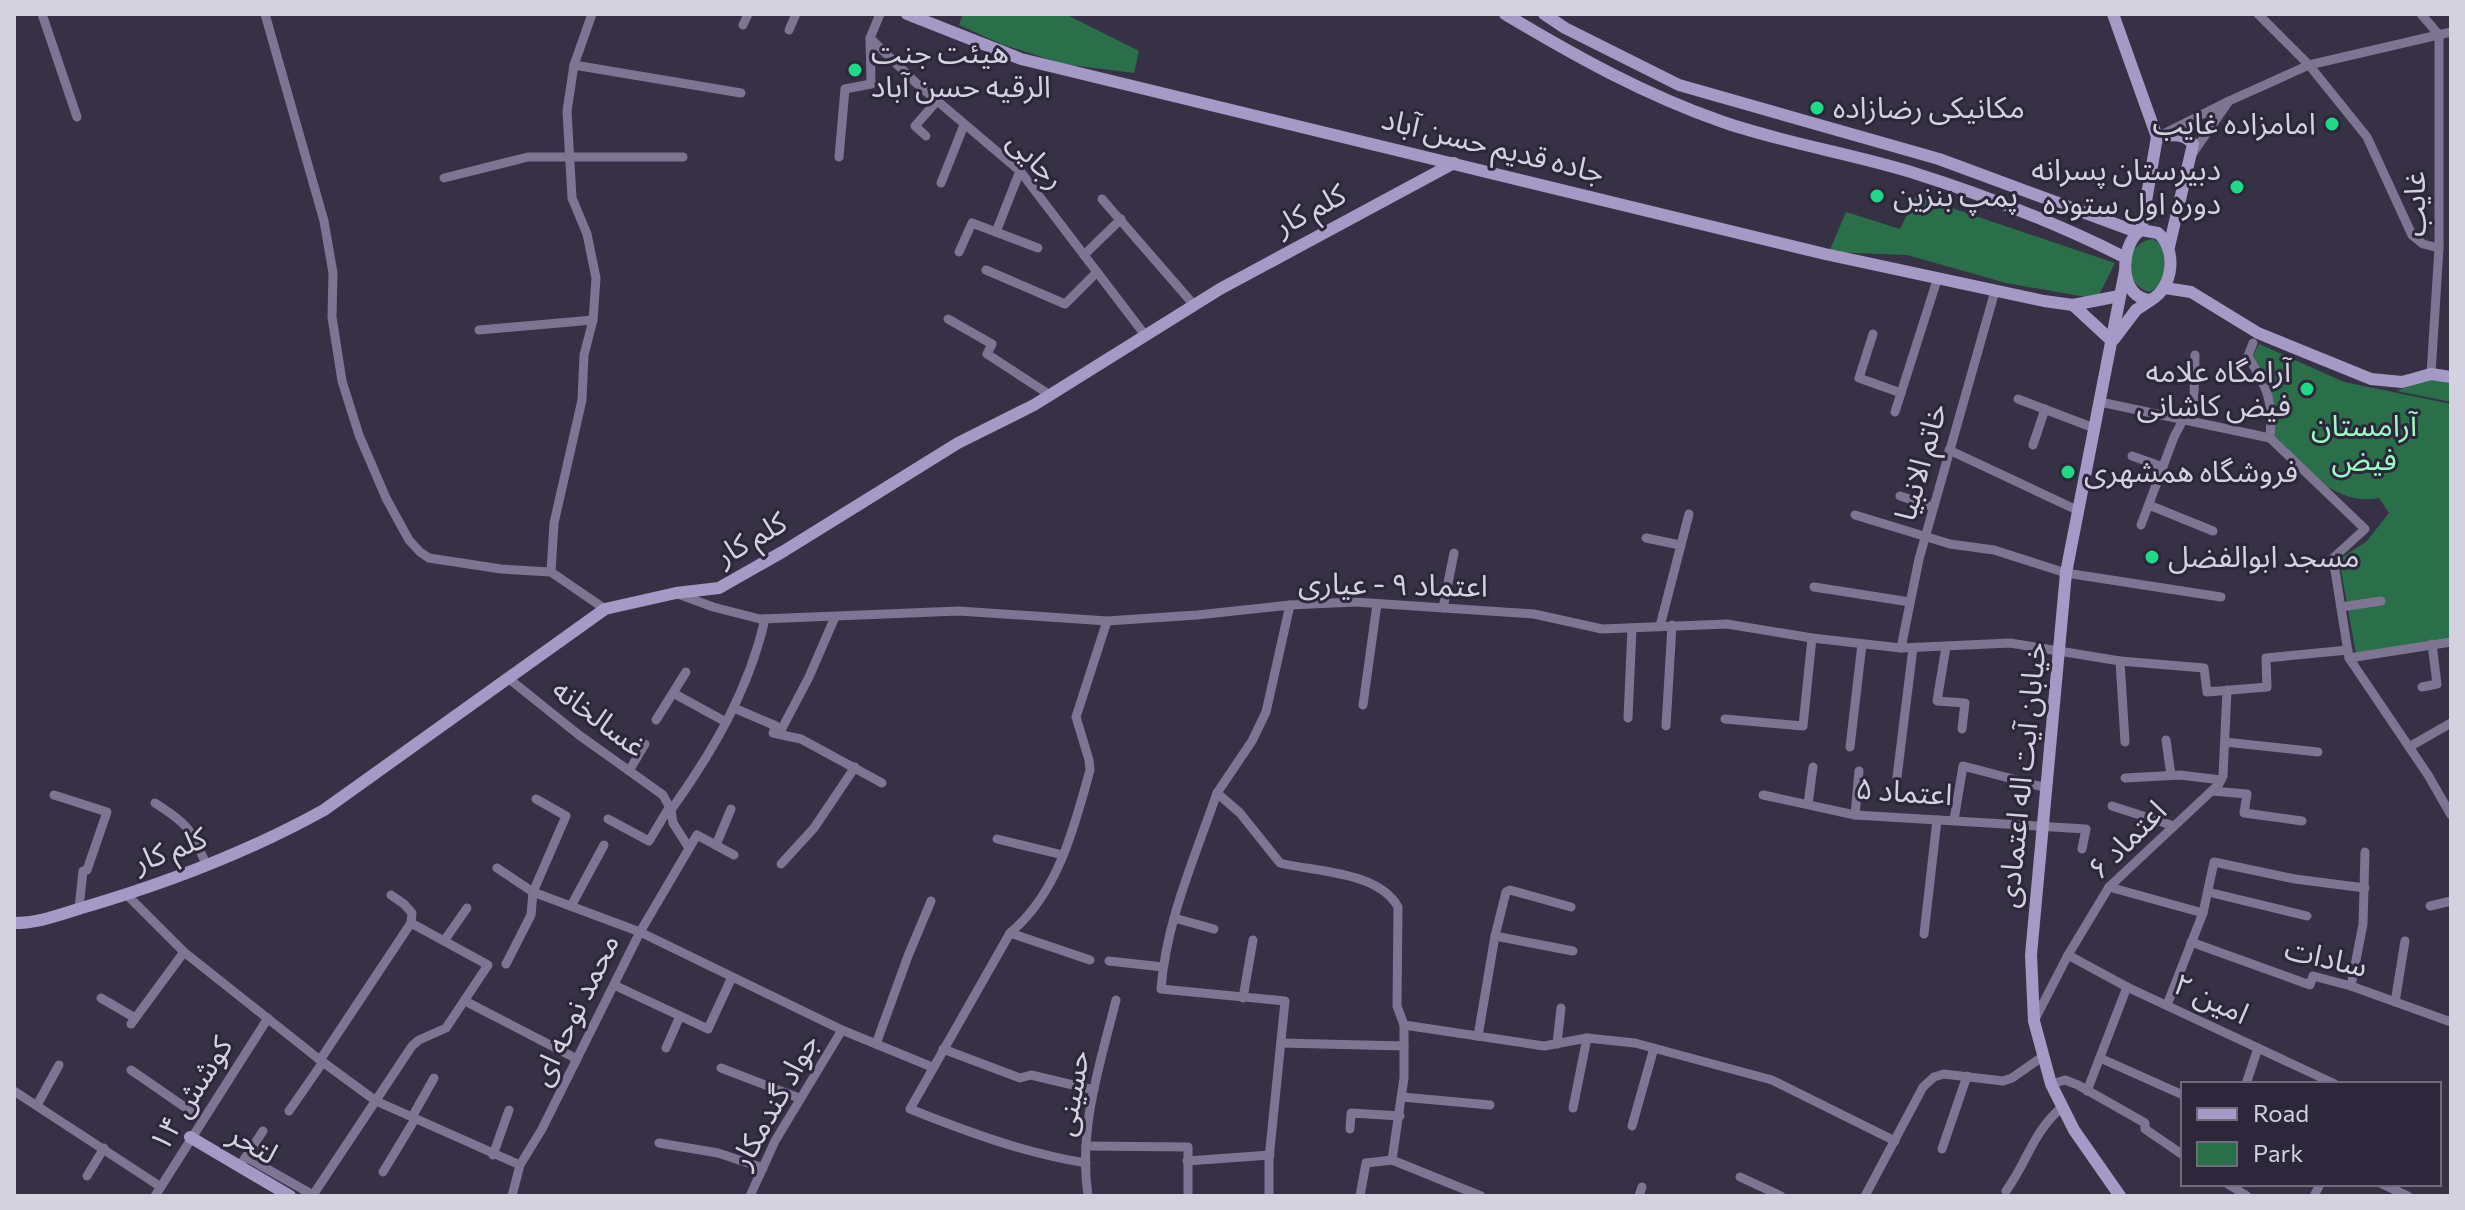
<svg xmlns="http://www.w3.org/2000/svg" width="2465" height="1210" font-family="Commissioner,'Noto Sans Arabic',sans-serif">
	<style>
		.green { fill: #2a6f4a }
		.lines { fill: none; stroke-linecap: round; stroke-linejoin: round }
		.street { stroke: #7d7591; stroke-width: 9 }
		.secondary { stroke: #a599c5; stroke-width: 12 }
		.poi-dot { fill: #21d887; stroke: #2d273c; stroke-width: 3 }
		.labels { text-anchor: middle; stroke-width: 6; stroke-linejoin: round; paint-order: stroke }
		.poi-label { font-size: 30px; fill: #d5d2df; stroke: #2d273c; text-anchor: start }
		.street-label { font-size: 30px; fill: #d5d2df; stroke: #2d273c }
		.park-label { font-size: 30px; fill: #9afec2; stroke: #2d273c }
	</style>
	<rect width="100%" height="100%" fill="#373146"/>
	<!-- green -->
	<g class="green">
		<polygon points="963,14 1065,14 1139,51 1134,73 1063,64 1001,44 959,25"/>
		<polygon points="1916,196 2115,263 2097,299 2006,283 1907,255 1829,252 1846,212 1900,229"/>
		<path d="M2153,239L2162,245C2165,263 2169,283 2149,292C2121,284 2124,242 2153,239Z"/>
		<path d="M2259,344L2344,382L2451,404V639L2356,654L2339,559L2366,542L2389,513L2379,498C2334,507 2302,465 2273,437C2277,399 2273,388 2253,356Z"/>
		<polygon points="2430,377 2451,380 2451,402 2397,391"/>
	</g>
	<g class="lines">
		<!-- street -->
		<g class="street">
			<polyline points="42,14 77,117"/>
			<polyline points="265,14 324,221 333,273 332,317 342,381 359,435 386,498 409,540 420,552 429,558 501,569 551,572 605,609"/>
			<polyline points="2258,14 2309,65 2367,137 2412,235 2423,244 2439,248"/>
			<polyline points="2421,14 2439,35 2439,248 2431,374"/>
			<polyline points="743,25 748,14"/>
			<polyline points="789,30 796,14"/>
			<polyline points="870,38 915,82 1020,171 1145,335"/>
			<polyline points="574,65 741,93"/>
			<polyline points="2229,101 2309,65 2451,32"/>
			<polyline points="2163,134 2229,101 2193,153"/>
			<polyline points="926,136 915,126 937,101"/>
			<polyline points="839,157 845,89 871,84 870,38 880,14"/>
			<polyline points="444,178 528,157 683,157"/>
			<polyline points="941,183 964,125"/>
			<polyline points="1102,199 1194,305"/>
			<polyline points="996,232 1020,171"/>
			<polyline points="959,252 972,223 1038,248"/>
			<polyline points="1084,255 1121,219"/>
			<polyline points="986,270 1065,304 1096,273"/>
			<polyline points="948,319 992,344 987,354 1050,395"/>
			<polyline points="479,330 593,320"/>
			<polyline points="1873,334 1859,378 1901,393"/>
			<path d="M2253,343L2248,356C2268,390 2273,399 2270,438"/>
			<polyline points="2018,399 2094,428"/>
			<polyline points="2100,402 2270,438"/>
			<polyline points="1895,412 1937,280"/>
			<polyline points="2270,438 2365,529 2333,558 2349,658 2428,775 2451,815"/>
			<polyline points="2033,445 2045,409"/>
			<polyline points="1949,450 2077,510"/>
			<polyline points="2132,456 2163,467"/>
			<polyline points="1900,496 1933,507"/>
			<polyline points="2149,505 2213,531"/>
			<polyline points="1855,515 1950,544 1994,550 2066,573 2221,597"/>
			<polyline points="2141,525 2174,437 2194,399 2195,355"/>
			<polyline points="1646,538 1680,545"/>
			<polyline points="551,572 554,523 582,400 584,355 593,320 596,278 587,234 572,198 567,111 574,65 592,14"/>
			<polyline points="1814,587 1910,602"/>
			<polyline points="678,594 713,607 760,619 959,611 1107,621 1197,615 1290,605 1355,602 1534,614 1602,629 1727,624 1812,638 1901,648 2010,643 2120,661 2204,668 2207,692 2267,687 2266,658 2348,650"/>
			<path d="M1290,605L1266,712L1252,741L1217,793L1240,813L1280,863C1315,872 1378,871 1398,907L1397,1006L1404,1025V1078L1392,1160L1366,1163L1360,1196"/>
			<polyline points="2341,607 2381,601"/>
			<polyline points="1443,608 1454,553"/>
			<polyline points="1660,626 1689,514"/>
			<polyline points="1946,647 1937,701 1965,703 1962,729"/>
			<polyline points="1901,648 1919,559 1995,291"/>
			<polyline points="2349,658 2451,642"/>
			<polyline points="2120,661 2125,742"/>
			<polyline points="508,678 579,735 663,795 671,810 673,823 689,848"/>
			<polyline points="2422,687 2437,684 2432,644"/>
			<polyline points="673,693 726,722"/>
			<polyline points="1363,705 1377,604"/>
			<polyline points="734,708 776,726 773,733 801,739 882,783"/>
			<polyline points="1628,718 1632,628"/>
			<polyline points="1725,719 1803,726 1812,638"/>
			<polyline points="656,720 686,672"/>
			<polyline points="1666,726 1672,625"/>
			<polyline points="779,734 809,677 835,617"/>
			<polyline points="2166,740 2171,775"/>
			<polyline points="2225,742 2318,752"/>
			<polyline points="1850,747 1862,644"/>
			<polyline points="2409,747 2451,723"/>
			<polyline points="629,771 645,744"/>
			<polyline points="1897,777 1913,648"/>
			<polyline points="2125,778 2180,775 2221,780"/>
			<polyline points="2212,791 2247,794 2244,813 2302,821"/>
			<path d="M1217,793C1195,857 1166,921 1161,989L1285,1001L1269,1159V1196"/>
			<polyline points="54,795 107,812 87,870 83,871 79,908"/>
			<polyline points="1763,795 1855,815 2086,829 2082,849"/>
			<path d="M155,803C188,824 191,829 206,864"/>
			<polyline points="1808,804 1813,767"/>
			<polyline points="2112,806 2174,826"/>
			<path d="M671,810C713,751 749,690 765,619"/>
			<polyline points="1855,815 1859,771"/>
			<polyline points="608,819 649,841 670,806"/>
			<polyline points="1954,820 1963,766 2047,788"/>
			<polyline points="997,839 1063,855"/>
			<polyline points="716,845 731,809"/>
			<polyline points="781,864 814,828 855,767"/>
			<polyline points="497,868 533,892 640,932 842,1030 932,1067"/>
			<polyline points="2109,887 2203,913"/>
			<polyline points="2208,892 2307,916"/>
			<polyline points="127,895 184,952 320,1060 376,1101 520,1165"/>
			<polyline points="391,895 404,904 412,913 411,923"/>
			<polyline points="571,906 604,845"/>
			<polyline points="2430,906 2451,901"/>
			<polyline points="1174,918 1214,929"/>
			<polyline points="1010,933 1090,960"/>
			<polyline points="1924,934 1937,820"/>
			<polyline points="1495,936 1573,951"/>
			<polyline points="444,941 467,908"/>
			<polyline points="2191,942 2310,985 2313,976 2351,986 2451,1022"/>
			<polyline points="2068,955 2127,987 2335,1084"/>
			<polyline points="1109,961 1163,967"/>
			<polyline points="506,964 531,915 533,892 566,816 536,799"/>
			<polyline points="614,985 708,1029 732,977"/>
			<polyline points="2351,986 2363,924 2365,852"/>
			<polyline points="101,998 135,1018"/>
			<polyline points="1243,998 1253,940"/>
			<polyline points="465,1001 577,1059"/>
			<polyline points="2395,1002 2405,941"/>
			<polyline points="2167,1005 2203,913 2214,862 2295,879 2365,888"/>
			<polyline points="2034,1021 2068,955 2109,887 2219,784 2223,776 2227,690"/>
			<polyline points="131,1024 184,952"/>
			<polyline points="1404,1025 1544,1046 1587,1038 1635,1043 1772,1080 1895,1141"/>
			<polyline points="1478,1036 1495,936 1506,892 1510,890 1571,907"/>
			<polyline points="1281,1043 1404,1046"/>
			<polyline points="876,1044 908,956 931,901"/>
			<polyline points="1557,1044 1561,1008"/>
			<polyline points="666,1048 680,1016"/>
			<polyline points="943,1049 1020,1078 1031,1075 1094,1090"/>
			<polyline points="2100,1058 2183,1095"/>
			<polyline points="721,1068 799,1098"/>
			<polyline points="131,1070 202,1119"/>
			<polyline points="2051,1084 2065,1080 2078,1085 2145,1123 2145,1129 2183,1155"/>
			<polyline points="2246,1084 2258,1048"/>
			<polyline points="14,1091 161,1187"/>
			<polyline points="2087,1091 2127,987"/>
			<polyline points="1402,1097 1490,1105"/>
			<polyline points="37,1105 59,1065"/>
			<polyline points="1573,1108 1587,1038"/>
			<polyline points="289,1111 323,1062"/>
			<polyline points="412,1117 434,1078"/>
			<polyline points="1632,1126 1654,1048"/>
			<polyline points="1350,1129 1351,1113 1400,1116"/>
			<polyline points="659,1143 718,1153 763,1168"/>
			<polyline points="1086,1146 1188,1147 1188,1196"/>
			<polyline points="1942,1149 1967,1076"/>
			<polyline points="493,1155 509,1110"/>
			<polyline points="246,1157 313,1195 412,1046 419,1040 446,1028 488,965 411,923 320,1060"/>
			<polyline points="1392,1160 1481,1196"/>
			<polyline points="243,1161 263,1131"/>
			<polyline points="1187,1161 1270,1155"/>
			<path d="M1086,1163C1024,1153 968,1132 910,1109L1010,933C1058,893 1074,828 1090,770L1089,760L1076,717L1107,621"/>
			<polyline points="383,1172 415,1119"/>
			<polyline points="87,1176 104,1148"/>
			<polyline points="1740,1177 1781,1196"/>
			<polyline points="2228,1184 2247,1196"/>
			<polyline points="2382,1184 2408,1196"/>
			<path d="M2006,1191C2028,1161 2032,1133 2062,1107"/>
			<polyline points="155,1196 268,1018"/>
			<polyline points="512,1196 520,1165 542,1129 640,932 697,835 734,855"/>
			<polyline points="750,1196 775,1141 842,1030"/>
			<path d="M1088,1196C1078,1129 1100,1064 1116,1000"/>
			<polyline points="1639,1196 1642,1187"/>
			<polyline points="1865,1196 1923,1087 1934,1077 1944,1074 2003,1081 2012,1078 2042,1057"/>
			<polyline points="2314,1196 2320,1184"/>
		</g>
		<!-- secondary -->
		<g class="secondary">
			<polyline points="907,14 1021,59 1825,254 2044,301 2073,305 2119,296"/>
			<path d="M1505,14C1575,56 1645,95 1723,122C1784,143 1849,153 1911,172C1984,195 2057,223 2126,258"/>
			<polyline points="1544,14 1565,28 1679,85 1939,159 2137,232"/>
			<polyline points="2113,14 2157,137"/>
			<path d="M2157,137C2172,135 2183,132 2193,144L2169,247"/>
			<path d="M2141,230L2158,233C2177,249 2174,287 2151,300C2118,299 2119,245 2141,230Z"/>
			<polyline points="2141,230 2157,137"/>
			<polyline points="2165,288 2191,292 2258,333 2371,379 2402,382 2431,374 2451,377"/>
			<polyline points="2073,305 2112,341"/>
			<polyline points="2114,339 2136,310 2151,300"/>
			<path d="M14,923C40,923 61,914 85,907C167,883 250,851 324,810L605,609L676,593L719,588L784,551L958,443L1034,405L1220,289L1454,163"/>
			<polyline points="190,1137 290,1196"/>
			<polyline points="2120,1196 2074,1130 2051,1084 2034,1021 2031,955 2066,573 2125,271"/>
		</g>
	</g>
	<!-- markers -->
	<g class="poi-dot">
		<circle cx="855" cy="70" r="8"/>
		<circle cx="1817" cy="108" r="8"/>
		<circle cx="2332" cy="124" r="8"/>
		<circle cx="2237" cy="187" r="8"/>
		<circle cx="1877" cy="196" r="8"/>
		<circle cx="2307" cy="389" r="8"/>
		<circle cx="2068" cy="472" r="8"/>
		<circle cx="2152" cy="557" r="8"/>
	</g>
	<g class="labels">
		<!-- poi labels -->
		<g class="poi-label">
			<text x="871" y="63">هیئت جنت<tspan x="871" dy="34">الرقیه حسن آباد</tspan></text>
			<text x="1833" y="118">مکانیکی رضازاده</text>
			<text x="2316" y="134" text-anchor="end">امامزاده غایب</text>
			<text x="2221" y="180" text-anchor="end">دبیرستان پسرانه<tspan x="2221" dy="34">دوره اول ستوده</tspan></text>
			<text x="1893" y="206">پمپ بنزین</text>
			<text x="2291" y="382" text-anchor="end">آرامگاه علامه<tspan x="2291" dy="34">فیض کاشانی</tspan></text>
			<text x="2084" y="482">فروشگاه همشهری</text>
			<text x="2168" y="567">مسجد ابوالفضل</text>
		</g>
		<!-- street labels -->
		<g class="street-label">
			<text transform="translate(1493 146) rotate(14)" y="10">جاده قدیم حسن آباد</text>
			<text transform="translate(1036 160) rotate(46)" y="10">رجایی</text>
			<text transform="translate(2415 204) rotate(-90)" y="10">غایب</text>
			<text transform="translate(1310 210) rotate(-28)" y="10">کلم کار</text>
			<text transform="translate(1921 462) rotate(-74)" y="10">خاتم الانبیا</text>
			<text transform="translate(751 539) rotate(-30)" y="10">کلم کار</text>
			<text transform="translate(1393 585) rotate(1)" y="10">اعتماد ۹ - عیاری</text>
			<text transform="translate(599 718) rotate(37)" y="10">غسالخانه</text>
			<text transform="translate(2022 775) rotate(-84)" y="10">خیابان آیت اله اعتمادی</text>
			<text transform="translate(1904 792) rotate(4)" y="10">اعتماد ۵</text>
			<text transform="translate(2127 840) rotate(-45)" y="10">اعتماد ۶</text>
			<text transform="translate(170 850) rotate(-21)" y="10">کلم کار</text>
			<text transform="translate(2326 958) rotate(13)" y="10">سادات</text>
			<text transform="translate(2211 999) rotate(25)" y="10">امین ۲</text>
			<text transform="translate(575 1010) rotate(-64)" y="10">محمد نوحه ای</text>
			<text transform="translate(1072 1093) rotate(-80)" y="10">حسینی</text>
			<text transform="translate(191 1094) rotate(-58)" y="10">کوشش ۱۴</text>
			<text transform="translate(775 1101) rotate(-61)" y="10">جواد گندمکار</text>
			<text transform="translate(253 1144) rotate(30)" y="10">لتحر</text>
		</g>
		<!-- park labels -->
		<g class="park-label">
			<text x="2364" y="436">آرامستان<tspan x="2364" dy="34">فیض</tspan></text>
		</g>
	</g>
	<!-- border -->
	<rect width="2465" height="1210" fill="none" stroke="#d5d2df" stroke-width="32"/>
	<!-- legend -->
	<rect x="2181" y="1082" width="260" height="104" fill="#2d273c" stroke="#706b7d" stroke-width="2"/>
	<rect x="2197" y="1108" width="40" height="12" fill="#a599c5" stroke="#706b7d" stroke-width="2"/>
	<text x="2253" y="1122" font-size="24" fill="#d5d2df">Road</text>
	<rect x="2197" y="1142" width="40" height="24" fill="#2a6f4a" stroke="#706b7d" stroke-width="2"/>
	<text x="2253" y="1162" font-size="24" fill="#d5d2df">Park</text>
</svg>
